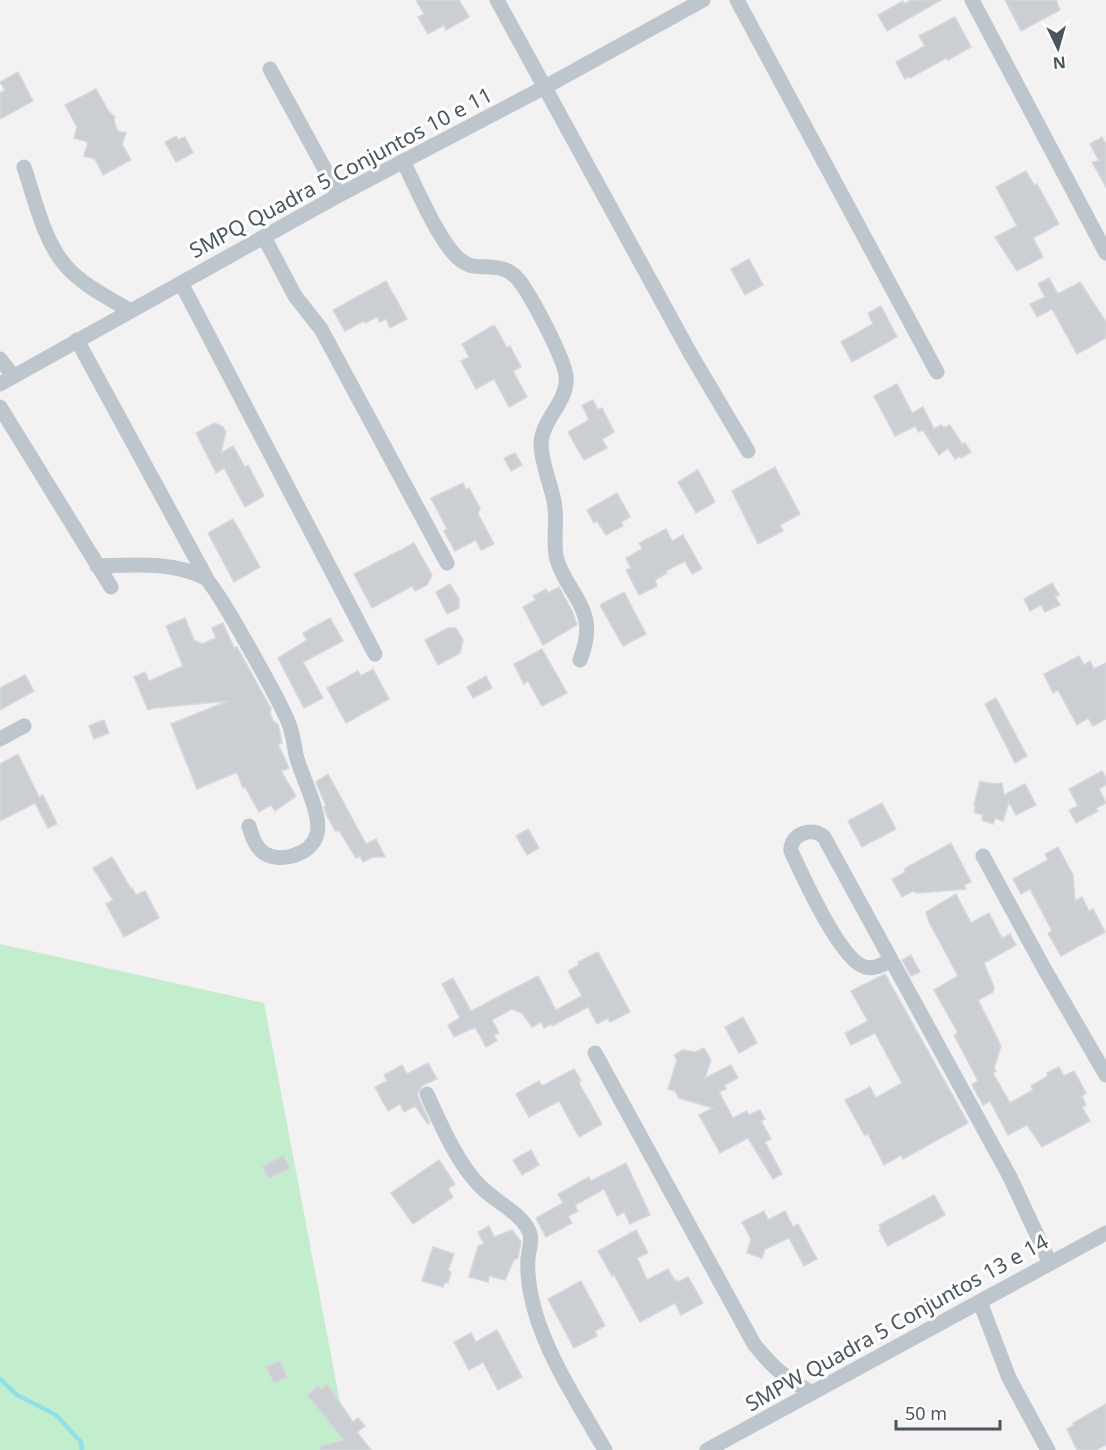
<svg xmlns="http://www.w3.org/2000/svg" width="1106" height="1450" font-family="'Noto Sans',sans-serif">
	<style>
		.green { fill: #c2eece }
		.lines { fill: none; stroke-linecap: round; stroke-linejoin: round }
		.stream { stroke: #91e0e8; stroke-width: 4.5 }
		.building { fill: #cbced3; stroke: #d5d8dc; stroke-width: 1.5 }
		.minor { stroke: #bdc6cc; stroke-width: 15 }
		.labels { text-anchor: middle; stroke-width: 6; stroke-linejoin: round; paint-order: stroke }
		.street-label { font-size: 21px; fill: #49565d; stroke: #fff }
	</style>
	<rect width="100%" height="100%" fill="#f3f1f1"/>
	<!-- green -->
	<polygon class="green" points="0,944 264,1003 349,1450 0,1450"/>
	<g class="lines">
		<!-- stream -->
		<polyline class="stream" points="0,1379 17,1395 56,1415 81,1442 82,1450"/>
	</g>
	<!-- building -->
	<g class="building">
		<polygon points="416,0 459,0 469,17 446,30 444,25 428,34 418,17 424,14"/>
		<polygon points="911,0 941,0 887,31 878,15 903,1 904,4"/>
		<polygon points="1005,0 1056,0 1060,10 1021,31"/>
		<polygon points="955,17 971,47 948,60 946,58 910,78 909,76 905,79 896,62 925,46 919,36"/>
		<polygon points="18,72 33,101 0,119 0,93 5,90 0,82"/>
		<polygon points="96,89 109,112 115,117 114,122 118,131 126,133 122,144 131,160 103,175 95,159 84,156 88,142 74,138 77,127 65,105"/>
		<polygon points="176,136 178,140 185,137 193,153 176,162 165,142"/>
		<polygon points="1102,137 1106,144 1106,187 1092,162 1099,161 1090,144"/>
		<polygon points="1026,171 1034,185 1037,184 1059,224 1033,238 1043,257 1017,271 995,237 1017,226 996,187"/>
		<polygon points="749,259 763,285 745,295 731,269"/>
		<polygon points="1049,278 1058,294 1080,282 1106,322 1106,338 1077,354 1052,309 1037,317 1030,304 1045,297 1038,284"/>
		<polygon points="386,281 407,319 390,328 386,319 380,322 377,317 365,323 364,321 345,331 333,310"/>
		<polygon points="881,306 897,337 852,362 841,342 873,324 868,313"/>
		<polygon points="492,326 495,326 507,348 510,346 521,367 513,371 527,397 509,407 494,379 476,389 461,361 469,357 462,344"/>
		<polygon points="897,384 912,413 923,407 934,429 941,425 944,428 950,425 962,444 965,443 971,452 961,458 960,456 955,459 948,448 939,455 923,430 918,432 916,426 895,436 874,396"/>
		<polygon points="593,400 598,410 602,408 614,432 602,439 607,448 584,460 568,432 589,420 582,405"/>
		<polygon points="214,423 222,426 226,432 221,453 233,446 245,467 248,465 264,496 245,507 224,468 216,473 196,433"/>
		<polygon points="515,453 522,465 511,471 504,458"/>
		<polygon points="775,467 800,514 780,525 783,531 758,544 732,491"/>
		<polygon points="698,470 715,502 696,513 678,482"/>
		<polygon points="463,483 466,490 469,488 480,508 478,514 494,544 481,550 476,540 455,551 444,531 447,529 431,498"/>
		<polygon points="617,493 630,517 621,522 623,526 606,535 597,521 594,523 587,510"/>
		<polygon points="233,519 260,567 234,582 208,533"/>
		<polygon points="666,529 672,541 683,535 702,569 692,574 685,561 666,571 667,573 655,580 657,586 639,595 626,570 631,568 626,558 642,549 639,543"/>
		<polygon points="414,543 432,575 427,585 415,591 412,586 372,608 354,574"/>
		<polygon points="1052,583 1059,595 1055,596 1060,605 1045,612 1041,605 1030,611 1024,599"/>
		<polygon points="450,584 459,599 459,608 447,614 436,592"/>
		<polygon points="559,587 573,613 577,625 543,645 523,607 536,600 533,596 546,589 548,593"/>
		<polygon points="624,592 646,634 623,646 600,605"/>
		<polygon points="185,618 194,640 202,644 216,638 212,628 223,623 234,648 237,647 271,709 270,713 273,721 278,724 282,743 278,744 289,768 281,771 296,796 275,811 271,805 259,812 245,787 243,788 237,772 197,789 171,724 228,701 154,708 148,710 134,677 145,672 149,681 183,666 166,626"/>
		<polygon points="330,618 343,641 303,662 323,698 304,708 278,658 307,640 303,633"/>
		<polygon points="448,628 456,628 463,640 460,653 438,665 425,640"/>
		<polygon points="542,649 567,693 542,706 528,681 524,684 514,664"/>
		<polygon points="1079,656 1084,665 1090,661 1094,669 1106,663 1106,719 1093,726 1088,718 1077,725 1058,690 1053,693 1044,674"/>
		<polygon points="373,669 389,699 346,723 327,688 358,671 361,676"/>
		<polygon points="25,675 34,691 0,710 0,688"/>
		<polygon points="486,676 492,688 473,698 467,687"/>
		<polygon points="996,698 1027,756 1015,763 985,704"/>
		<polygon points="104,720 109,733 94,739 89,726"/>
		<polygon points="18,754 39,797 43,795 57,824 48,828 35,803 0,821 0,764"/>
		<polygon points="1102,771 1106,778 1106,785 1099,789 1106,803 1096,808 1098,811 1076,823 1069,810 1078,806 1069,789"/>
		<polygon points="328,774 366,844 376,839 385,857 373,857 363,862 360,856 356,858 339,830 336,832 326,814 324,807 326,806 316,782"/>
		<polygon points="980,781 993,784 1002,783 1004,795 1025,784 1036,805 1016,815 1009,802 1003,821 995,818 993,824 982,820 983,815 974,812 976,805 974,805"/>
		<polygon points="882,803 896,829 862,847 848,821"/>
		<polygon points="528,829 539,848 527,855 516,836"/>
		<polygon points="951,843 971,882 964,885 966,889 917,893 913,891 902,897 892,879 906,872 904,869"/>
		<polygon points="1058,847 1073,875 1075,901 1082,897 1089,911 1093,909 1105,932 1061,956 1048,933 1052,931 1030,889 1021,894 1013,879 1048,860 1045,854"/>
		<polygon points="112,857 131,889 132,888 136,895 145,891 159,918 124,937 106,904 113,900 93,868"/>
		<polygon points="956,894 971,923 989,913 1002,938 1010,934 1016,945 984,963 994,987 993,992 978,1000 1001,1046 994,1068 996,1071 993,1073 1010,1103 1033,1090 1031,1086 1048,1076 1047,1073 1059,1067 1064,1076 1074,1071 1086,1093 1082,1096 1086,1105 1082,1107 1090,1121 1042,1147 1027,1125 1008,1135 990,1101 983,1105 972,1085 978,1081 954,1035 957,1034 957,1031 934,990 958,976 929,922 926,912"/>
		<polygon points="598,952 630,1012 610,1022 608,1018 597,1024 588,1007 552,1026 551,1024 544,1028 541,1022 532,1027 522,1013 512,1009 492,1020 499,1033 494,1035 497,1041 486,1047 475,1027 454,1037 448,1025 460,1018 442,984 453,978 471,1011 538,976 556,1010 582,996 568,971 579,965 578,962"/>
		<polygon points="911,955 920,972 911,976 902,960"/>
		<polygon points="885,974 968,1123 903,1159 901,1155 884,1165 868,1134 865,1136 845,1100 870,1087 876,1098 902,1083 875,1033 851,1045 845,1033 868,1021 851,991"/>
		<polygon points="743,1017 757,1043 739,1053 725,1027"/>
		<polygon points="704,1048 711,1060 705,1078 731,1065 738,1078 725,1085 726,1089 719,1092 733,1118 747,1111 749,1115 760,1110 765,1119 761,1121 771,1139 765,1142 782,1174 773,1179 748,1138 720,1153 699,1115 713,1108 679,1098 675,1091 668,1089 677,1060 674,1055 683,1050 695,1052"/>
		<polygon points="428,1063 437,1079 423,1085 417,1094 430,1123 428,1124 415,1106 404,1112 400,1104 388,1111 375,1087 387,1081 384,1075 402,1065 407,1074"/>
		<polygon points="574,1069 581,1081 579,1083 602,1124 579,1137 559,1101 529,1117 516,1094 539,1081 542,1086"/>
		<polygon points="531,1150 539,1165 522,1175 513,1160"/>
		<polygon points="283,1155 290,1168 269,1179 262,1167"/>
		<polygon points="439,1160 455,1184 448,1189 453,1197 413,1224 391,1193"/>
		<polygon points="626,1163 650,1215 630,1224 624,1212 617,1216 604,1189 575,1205 578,1211 568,1216 572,1223 546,1237 536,1218 563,1203 558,1194 589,1177 591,1181"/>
		<polygon points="934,1195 945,1215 888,1246 879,1230 881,1229 879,1225"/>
		<polygon points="764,1211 768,1220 785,1211 793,1227 798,1224 817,1259 804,1266 789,1238 765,1249 762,1258 747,1253 751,1239 742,1222"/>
		<polygon points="489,1226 494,1237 512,1230 521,1242 518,1258 514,1260 505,1280 489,1276 488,1282 469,1277 478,1246 484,1244 478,1232"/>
		<polygon points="636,1230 648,1253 637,1258 647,1280 668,1269 675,1281 677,1280 678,1282 688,1277 703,1303 681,1315 675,1303 640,1322 614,1275 612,1276 598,1251"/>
		<polygon points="433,1247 454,1254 448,1270 451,1272 448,1283 445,1282 443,1287 422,1281"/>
		<polygon points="581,1281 605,1326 595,1331 597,1336 574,1348 548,1299"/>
		<polygon points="497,1330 522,1377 498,1390 483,1362 469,1370 454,1342 471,1333 476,1342"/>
		<polygon points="280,1361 287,1377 274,1383 266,1367"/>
		<polygon points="327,1384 353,1422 358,1418 365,1426 357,1432 371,1450 320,1450 320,1446 344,1440 307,1395 318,1386 321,1389"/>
		<polygon points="1106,1404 1106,1445 1096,1450 1077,1450 1067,1429 1074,1425 1073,1423"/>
	</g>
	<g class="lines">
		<!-- minor -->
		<g class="minor">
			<polyline points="497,0 690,353 748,451"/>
			<polyline points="737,0 937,372"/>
			<polyline points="972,0 1106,253"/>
			<polyline points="270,69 339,195"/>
			<path d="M403,161C416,187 437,237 456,256C473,273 483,263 503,269C511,271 519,279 523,286C534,302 564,358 566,376C569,401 542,419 541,443C541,462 550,482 554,501C558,519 553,537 556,555C557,564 562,572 566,580C585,611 594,624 580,660"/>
			<path d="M24,167C35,199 43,239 65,265C82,285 107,297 129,310"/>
			<polyline points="264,237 295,296 321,329 447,563"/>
			<polyline points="181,283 375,654"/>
			<polyline points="77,340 207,579"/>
			<polyline points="0,359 13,376"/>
			<polyline points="0,384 339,195 545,87 703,0"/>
			<polyline points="0,407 111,587"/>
			<path d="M97,566C133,565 173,561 205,578C215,583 283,707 289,724C293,734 294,745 296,755C301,776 322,813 317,834C312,854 281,864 264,853C255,847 252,836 249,826"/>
			<polyline points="0,739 24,726"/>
			<polyline points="983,856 1045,970 1106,1075"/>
			<path d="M891,960C883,964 874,970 865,967C841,961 802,875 791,851C790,834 812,826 824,837L1010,1177L1050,1263"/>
			<path d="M595,1053L754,1344C772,1367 786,1379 811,1392"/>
			<path d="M427,1094C441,1125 458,1165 482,1188C496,1202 521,1213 529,1231C533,1240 529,1249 528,1258C527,1273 530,1293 534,1308C547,1357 580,1406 605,1450"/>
			<polyline points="980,1302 1009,1378 1048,1450"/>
			<polyline points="707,1450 1106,1233"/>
		</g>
	</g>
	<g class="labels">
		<!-- street labels -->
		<g class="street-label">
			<text transform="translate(341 173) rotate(-28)" y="7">SMPQ Quadra 5 Conjuntos 10 e 11</text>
			<text transform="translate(897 1323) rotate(-29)" y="7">SMPW Quadra 5 Conjuntos 13 e 14</text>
		</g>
	</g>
	<!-- north arrow -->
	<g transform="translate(1058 48) rotate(175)" stroke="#ffffff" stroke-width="4.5" paint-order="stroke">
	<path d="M0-4.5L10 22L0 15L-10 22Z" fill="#49565d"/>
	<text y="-9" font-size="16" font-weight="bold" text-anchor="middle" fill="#49565d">N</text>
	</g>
	<!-- scale -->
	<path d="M896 1420v9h104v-9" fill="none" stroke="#49565d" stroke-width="3"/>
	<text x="905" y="1420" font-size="18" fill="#49565d" stroke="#ffffff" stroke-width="4.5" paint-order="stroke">50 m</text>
</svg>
